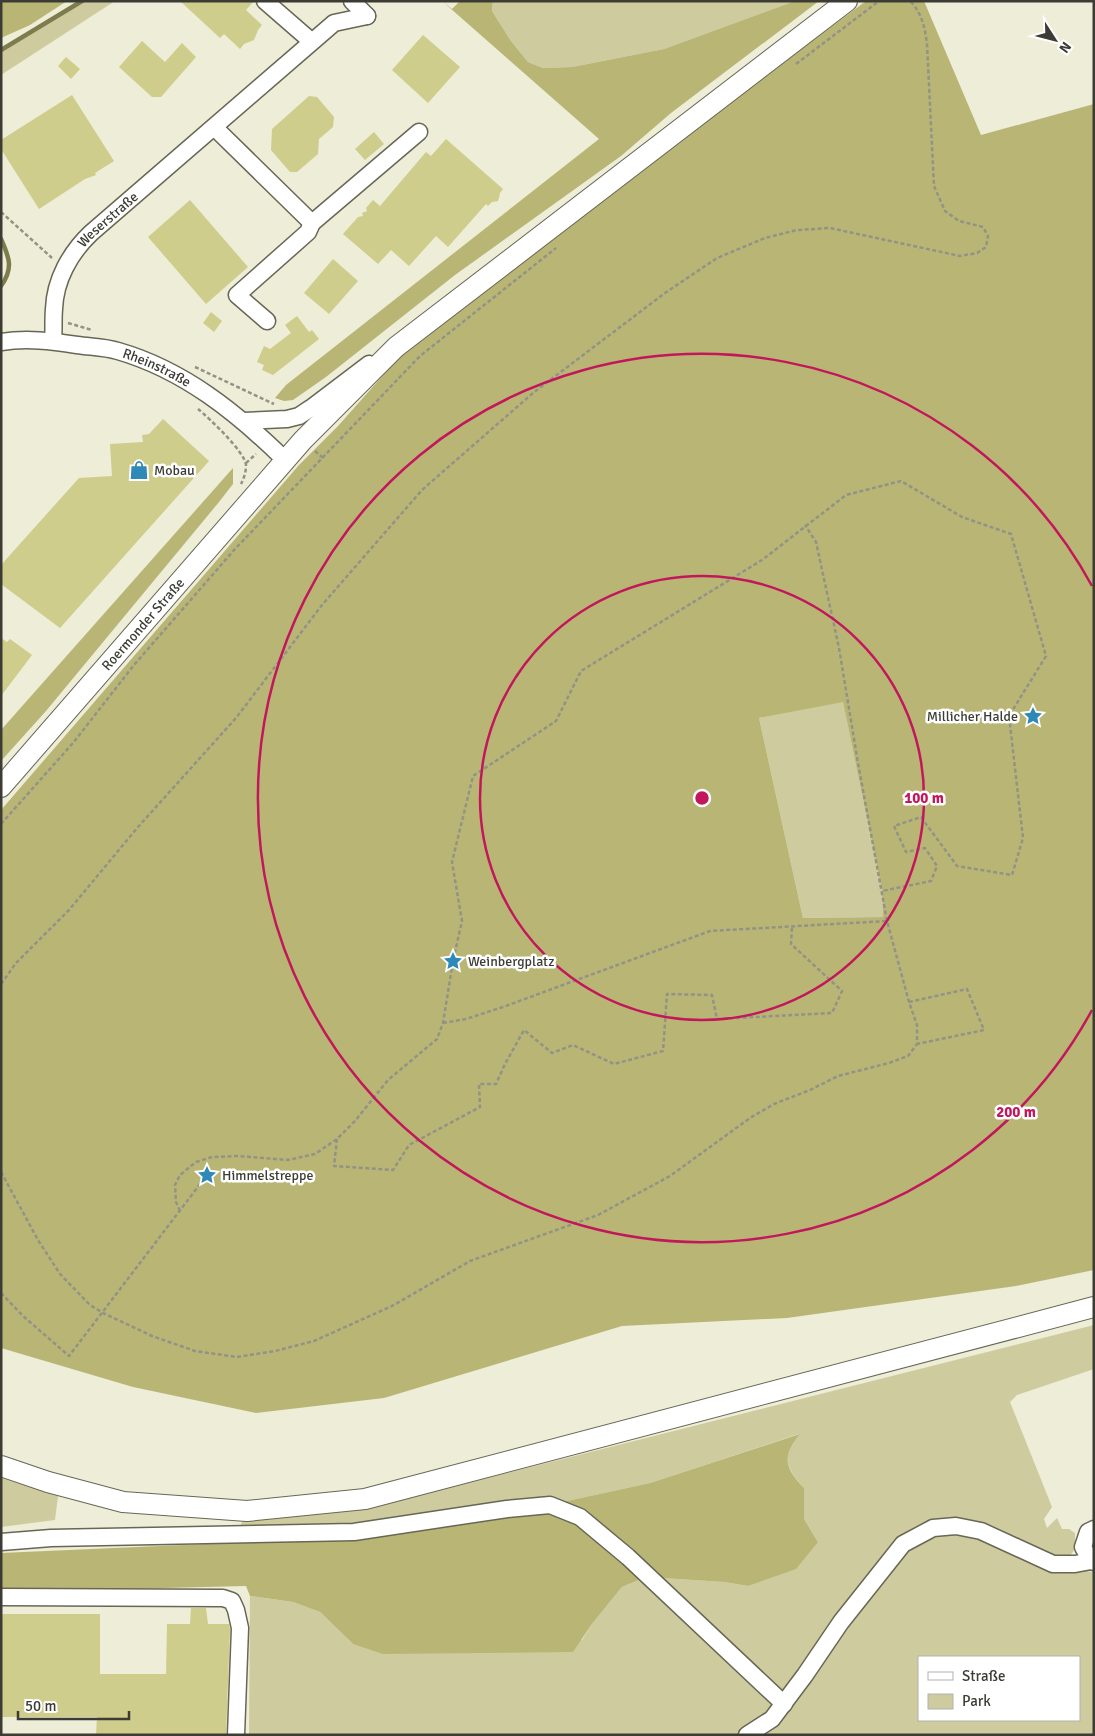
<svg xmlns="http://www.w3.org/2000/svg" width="1095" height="1736" font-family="Signika,sans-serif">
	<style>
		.green { fill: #cecc9f; fill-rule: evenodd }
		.forest { fill: #b9b675; fill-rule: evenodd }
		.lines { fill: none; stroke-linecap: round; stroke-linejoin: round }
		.stream { stroke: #7e7c4d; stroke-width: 4.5 }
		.building { fill: #cfcd8b }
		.minor-casing { stroke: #686755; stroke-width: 19 }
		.major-casing { stroke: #686755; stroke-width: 22 }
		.path { stroke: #939385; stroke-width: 2.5; stroke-dasharray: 4 2.5; stroke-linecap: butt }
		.minor { stroke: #fff; stroke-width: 16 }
		.major { stroke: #fff; stroke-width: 20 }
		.ring { fill: none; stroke: #c2185b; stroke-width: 2.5 }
		.labels { text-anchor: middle; stroke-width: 5; stroke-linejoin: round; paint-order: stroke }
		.street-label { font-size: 14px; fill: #3c3c34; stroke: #fff }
		.poi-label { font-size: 14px; fill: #3c3c34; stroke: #fff; text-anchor: start }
		.centre { fill: #c2185b; stroke: #fff; stroke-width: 2.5 }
		.ring-label { font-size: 15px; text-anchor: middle; font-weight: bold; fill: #c2185b; stroke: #fff; stroke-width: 5; stroke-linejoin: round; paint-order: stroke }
	</style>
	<rect width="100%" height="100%" fill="#ededd8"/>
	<!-- green -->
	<g class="green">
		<polygon points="84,1 115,1 1,75 1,47 35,32"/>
		<polygon points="493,1 795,1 664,49 572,67 543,68 528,62 511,41 492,11"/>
		<polygon points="843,701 882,891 883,917 803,918 759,718"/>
		<path d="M1094,1325V1369L1017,1395L1010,1402L1052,1507L1044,1519L1047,1528L1057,1518L1062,1529H1069L1075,1533V1549L1069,1557L1078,1568L1094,1573V1735H249L250,1596L293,1602L320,1612L353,1644L582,1640L592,1624L622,1587L646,1577L724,1582L748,1586L818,1542L804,1519V1488C793,1476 781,1461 791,1444C793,1441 797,1438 799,1434L650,1483L507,1514L386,1536L232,1544L243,1520L345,1510L436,1491ZM919,1657H1079V1720H919Z"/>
		<polygon points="1,1475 58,1496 55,1520 1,1527"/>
	</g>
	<!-- forest -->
	<g class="forest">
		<polygon points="1,1 67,1 30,25 1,38"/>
		<polygon points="442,1 452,9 460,1 493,1 492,11 511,41 528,62 543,68 572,67 664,49 795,1 819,1 671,113 621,156 455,275 326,377 293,400 284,401 275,398 286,385 599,139"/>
		<path d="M866,1H924L981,135L1094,104V1270L1016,1286L787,1318L622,1326L384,1398L256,1413L133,1387L1,1348V810L299,465L338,426L410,345L547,239ZM843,702L882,891L883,917L803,918L759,718Z"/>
		<polygon points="233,468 233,484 219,502 46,711 1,761 1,730"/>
		<path d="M800,1434C781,1456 785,1468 804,1488V1519L818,1542L796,1569L748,1586L724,1582L646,1577L622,1587L592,1624L573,1652L383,1654L353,1644L320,1612L293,1602L250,1596L246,1586L1,1592V1553L387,1536L507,1514L650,1483Z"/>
	</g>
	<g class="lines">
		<!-- stream -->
		<g class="stream">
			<polyline points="1,50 82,1"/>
			<path d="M1,239C9,257 14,268 1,286"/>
		</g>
	</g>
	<!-- building -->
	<g class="building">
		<polygon points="180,1 254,1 246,10 262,25 258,30 254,40 244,44 240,49 224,34 220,38"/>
		<polygon points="423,35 460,67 428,103 392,70"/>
		<polygon points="142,41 165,62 182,43 196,57 161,97 152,97 119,67"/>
		<polygon points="66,57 80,69 71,79 58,66"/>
		<polygon points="72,95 114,161 95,173 96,175 85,179 39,209 1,149 1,140"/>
		<polygon points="309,96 317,97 334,117 333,127 319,139 318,154 297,172 290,172 271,150 272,129"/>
		<polygon points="374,132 384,144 365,160 355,149"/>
		<polygon points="446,139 503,189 500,193 499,198 498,201 492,202 488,206 486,204 448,247 436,236 409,266 391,250 378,264 343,234 358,217 363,216 362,213 367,211 366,208 373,200 380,206 426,152 431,156"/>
		<polygon points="190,200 248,267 206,304 148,237"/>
		<polygon points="333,259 358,281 329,314 304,293"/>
		<polygon points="211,312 222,321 214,332 203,323"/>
		<polygon points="297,316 309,332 312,330 319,339 273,375 262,370 264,365 257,362 264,346 270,349 291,333 285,325"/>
		<polygon points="163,419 209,461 60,628 1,584 1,565 79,478 112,476 110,444 143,442 142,435 149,434"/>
		<polygon points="1,638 7,642 10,639 32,655 1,696"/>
		<polygon points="191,1608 206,1608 208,1624 229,1624 230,1629 226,1735 96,1735 97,1717 1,1717 1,1614 100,1614 100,1674 166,1674 167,1624 190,1624"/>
	</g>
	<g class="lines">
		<!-- minor casing -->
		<g class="minor-casing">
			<g id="minor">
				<polyline points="265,1 311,41"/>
				<polyline points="352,1 367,16"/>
				<polyline points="214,127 312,223 419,132"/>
				<polyline points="267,321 237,295 308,232 312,223"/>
				<path id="s1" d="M53,341C54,330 53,320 54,309C55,280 70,253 91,233L334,23L367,16"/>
				<path id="s2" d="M1,342C27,338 51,341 77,345C91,347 105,347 118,351C184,370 237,413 285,460"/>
				<polyline points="244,421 287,419 299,416 311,408 369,364"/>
				<polyline points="1094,1529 1088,1532 1083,1547 1091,1561 1094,1562"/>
				<polyline points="1,1542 51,1538 354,1532 507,1509 550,1505 580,1517 628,1557 784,1704"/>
				<polyline points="1,1597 223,1598 232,1601 236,1610 240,1628 236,1735"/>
				<polyline points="747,1735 772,1719 805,1675 841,1622 903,1544 933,1528 956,1526 981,1531 1053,1564 1075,1564 1091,1561"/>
			</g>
		</g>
		<!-- major casing -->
		<g class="major-casing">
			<g id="major">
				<path id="s3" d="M1,787L303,440L396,347L847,1"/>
				<polyline points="1,1466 48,1482 123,1502 247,1511 365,1499 1094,1307"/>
			</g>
		</g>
		<!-- path -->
		<g class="path">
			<polyline points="796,64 879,1"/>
			<polyline points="1,212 52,258"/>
			<polyline points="68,323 92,330"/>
			<polyline points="195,367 274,404"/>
			<path d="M198,409C209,418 245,452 246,465C246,472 244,478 241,484"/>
			<polyline points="315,451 323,458"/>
			<polyline points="246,463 256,454"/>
			<polyline points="1,824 73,743 134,665 235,549 420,356 556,248"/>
			<path d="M1,984L16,963L69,910L138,827L236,718L322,605L422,490L533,393L665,293L717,258L765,238L797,230L830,228L960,256L977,253L986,247L988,236L983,227L959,221L945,211L934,186L927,44C925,28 922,13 910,1"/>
			<polyline points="909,1002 967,989 984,1030 917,1044"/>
			<polyline points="443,1023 466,1019 503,1007 710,931 887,921"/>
			<polyline points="337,1139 334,1166 393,1170 409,1145 480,1107 479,1084 496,1084 505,1064 524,1030 552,1053 573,1045 614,1064 663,1051 667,994 712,995 717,1019 832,1013 842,991 791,944 792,927"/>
			<polyline points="1,1172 38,1240 60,1274 90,1305 103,1313 152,1336 195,1351 237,1357 275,1351 314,1341 392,1306 470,1261 598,1215 670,1176 750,1118 774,1104 810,1090 838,1076 889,1063 908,1056 917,1044 917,1025 909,1002 887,921 858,763 839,648 816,542 805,525"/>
			<polyline points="180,1211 176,1202 175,1185 180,1175 196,1162 212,1157 237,1156 288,1160 315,1154 337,1139 355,1121 388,1080 437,1039 443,1023 453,961 462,921 452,862 473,776 556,721 581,671 762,560 846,495 901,481 962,517 1011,534 1046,656 1009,716 1023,838 1012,875 957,866 921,817 894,826 906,852 925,848 937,866 931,881 882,891"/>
			<polyline points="1,1293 23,1316 69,1356 207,1175"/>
		</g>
		<!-- minor -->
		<use href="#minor" class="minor"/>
		<!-- major -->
		<use href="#major" class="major"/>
	</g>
	<!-- distance rings -->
	<g class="ring">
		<circle cx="702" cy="798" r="222"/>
		<path d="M1092 1010A444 444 0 1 1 1092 586"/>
	</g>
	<!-- icons -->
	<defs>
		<g id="shop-bare" transform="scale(1.5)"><path d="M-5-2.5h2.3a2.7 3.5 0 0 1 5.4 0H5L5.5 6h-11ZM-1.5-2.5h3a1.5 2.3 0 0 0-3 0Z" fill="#2e89b6" stroke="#fff" stroke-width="2.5" paint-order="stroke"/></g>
		<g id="sight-bare" transform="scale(1.5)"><path d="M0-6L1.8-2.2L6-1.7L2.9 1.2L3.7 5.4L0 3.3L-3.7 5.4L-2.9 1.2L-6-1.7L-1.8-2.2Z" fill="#2e89b6" stroke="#fff" stroke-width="2.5" paint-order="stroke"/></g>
	</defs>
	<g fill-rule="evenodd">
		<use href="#shop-bare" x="139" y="470"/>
		<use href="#sight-bare" x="1033" y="716"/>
		<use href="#sight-bare" x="453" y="961"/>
		<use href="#sight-bare" x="207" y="1175"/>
	</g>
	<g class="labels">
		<!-- street labels -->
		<g class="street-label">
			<text dy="5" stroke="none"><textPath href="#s1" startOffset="140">Weserstraße</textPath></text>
			<text dy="5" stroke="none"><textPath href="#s2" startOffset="160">Rheinstraße</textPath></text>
			<text dy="5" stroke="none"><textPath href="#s3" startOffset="216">Roermonder Straße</textPath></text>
		</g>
		<!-- poi labels -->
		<g class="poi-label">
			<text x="154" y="475">Mobau</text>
			<text x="1018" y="721" text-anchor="end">Millicher Halde</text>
			<text x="468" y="966">Weinbergplatz</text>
			<text x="222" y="1180">Himmelstreppe</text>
		</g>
	</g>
	<circle cx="702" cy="798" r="8" class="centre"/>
	<g class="ring-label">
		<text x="924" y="803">100 m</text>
		<text x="1016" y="1117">200 m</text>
	</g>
	<!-- border -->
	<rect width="1095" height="1736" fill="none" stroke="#3c3c34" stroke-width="5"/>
	<!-- legend -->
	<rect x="918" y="1656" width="162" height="65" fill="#ffffff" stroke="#b1b1ae"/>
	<rect x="928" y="1672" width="25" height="8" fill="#ffffff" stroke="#b1b1ae"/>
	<text x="962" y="1681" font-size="15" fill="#3c3c34">Straße</text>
	<rect x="928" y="1694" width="25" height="15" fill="#cecc9f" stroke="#b1b1ae"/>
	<text x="962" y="1706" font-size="15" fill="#3c3c34">Park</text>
	<!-- north arrow -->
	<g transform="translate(1055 40) rotate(126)" stroke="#ffffff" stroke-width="4" paint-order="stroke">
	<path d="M0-4L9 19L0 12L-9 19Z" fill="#3c3c34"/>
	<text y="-8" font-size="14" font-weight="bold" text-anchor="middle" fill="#3c3c34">N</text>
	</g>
	<!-- scale -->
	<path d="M18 1711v8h111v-8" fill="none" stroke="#3c3c34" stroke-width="2.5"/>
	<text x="25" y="1711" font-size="15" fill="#3c3c34" stroke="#ffffff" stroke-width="4" paint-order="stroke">50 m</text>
</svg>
